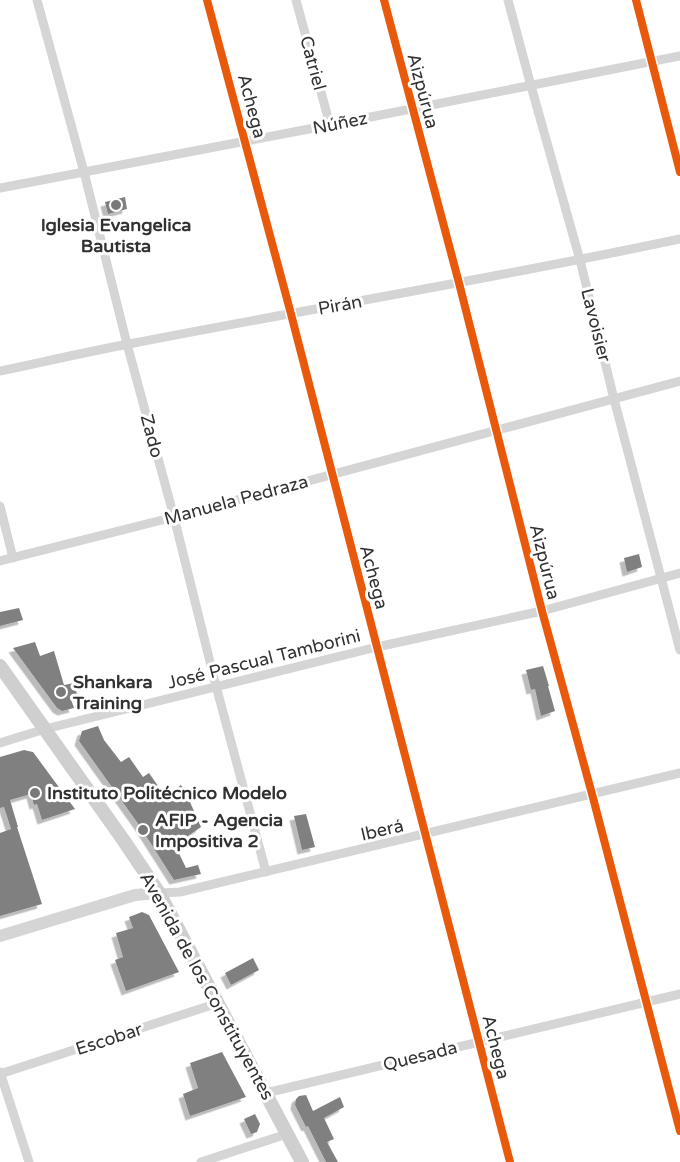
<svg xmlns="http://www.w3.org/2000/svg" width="680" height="1162" font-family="'Varela Round',sans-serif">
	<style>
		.building { fill: #808080; filter: url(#shadow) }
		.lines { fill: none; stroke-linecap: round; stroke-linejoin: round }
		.minor { stroke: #d5d5d5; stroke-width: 9 }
		.tertiary { stroke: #d5d5d5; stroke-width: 12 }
		.secondary { stroke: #cfcfcf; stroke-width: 14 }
		.cycleway-casing { stroke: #fff; stroke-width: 11 }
		.cycleway { stroke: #e8590c; stroke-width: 8 }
		.poi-dot { fill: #797979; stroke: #fff; stroke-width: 2 }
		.labels { text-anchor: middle; stroke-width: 6; stroke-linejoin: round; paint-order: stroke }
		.street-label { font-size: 18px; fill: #313131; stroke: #fff }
		.poi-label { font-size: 18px; font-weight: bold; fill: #313131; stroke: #fff; text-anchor: start }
	</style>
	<defs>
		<filter id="shadow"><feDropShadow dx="-4.5" dy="4.5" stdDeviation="0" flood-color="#0004"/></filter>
	</defs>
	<rect width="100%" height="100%" fill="#fff"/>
	<!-- building -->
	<g class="building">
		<polygon points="125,197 127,209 108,214 105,202"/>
		<polygon points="639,554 642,567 627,572 624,558"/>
		<polygon points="19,608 23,620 0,626 0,612"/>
		<polygon points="35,642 40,656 54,651 64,685 74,683 77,694 70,696 74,708 62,711 57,708 13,648"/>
		<polygon points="543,666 549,686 548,686 555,711 541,716 535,689 531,690 526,670"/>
		<polygon points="98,726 104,740 121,762 129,757 143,777 149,773 165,796 181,785 186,793 201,827 175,845 186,868 198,865 201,874 174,880 139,825 79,741 82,731"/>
		<polygon points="24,750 33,752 75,809 42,820 37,804 34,805 31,794 10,800 18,827 17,827 42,904 0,916 0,833 11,829 4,807 0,808 0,757"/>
		<polygon points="306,814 315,847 302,850 294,816"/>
		<polygon points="142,912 149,915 179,972 126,991 115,960 123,957 116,933 133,928 129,917"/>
		<polygon points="253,958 259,970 231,985 225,973"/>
		<polygon points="222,1052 246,1097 190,1116 183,1094 198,1088 190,1063"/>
		<polygon points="306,1095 313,1111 340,1097 344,1107 324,1118 334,1139 327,1142 338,1162 326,1162 308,1126 306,1127 295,1105 296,1099 299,1096"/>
		<polygon points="255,1114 260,1124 257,1132 251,1134 244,1119"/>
	</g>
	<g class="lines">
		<!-- minor -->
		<g class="minor">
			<polyline points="37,0 84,172 127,344 174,517 216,686 266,872"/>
			<polyline points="207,0 291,314 510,1162"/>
			<polyline points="296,0 330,125"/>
			<polyline points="384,0 459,283 542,611 592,794 680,1131"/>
			<polyline points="508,0 531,86 580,260 614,399 680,650"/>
			<polyline points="636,0 680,172"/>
			<polyline points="0,188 330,125 680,56"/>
			<path d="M0,371C43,362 86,352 129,344C313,308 497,278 680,239"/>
			<polyline points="0,506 13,558"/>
			<polyline points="0,561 174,517 680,381"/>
			<polyline points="0,743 45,729 377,647 542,611 680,573"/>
			<polyline points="159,893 180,892 680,773"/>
			<polyline points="0,1072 29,1162"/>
			<polyline points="0,1074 218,1003"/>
			<polyline points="266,1093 680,994"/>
			<polyline points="201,1162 287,1134"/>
		</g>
		<!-- tertiary -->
		<polyline class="tertiary" points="0,936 135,895 159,893"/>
		<!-- secondary -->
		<polyline class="secondary" points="0,666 124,841 159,893 302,1162"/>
		<!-- cycleway casing -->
		<g class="cycleway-casing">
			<g id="cycleway">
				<polyline points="207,0 291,314 510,1162"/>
				<polyline points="384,0 459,283 542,611 592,794 680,1131"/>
				<polyline points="636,0 680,172"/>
			</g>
		</g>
		<!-- cycleway -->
		<use href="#cycleway" class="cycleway"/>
	</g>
	<!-- markers -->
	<g class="poi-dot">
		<circle cx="116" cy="205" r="6"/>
		<circle cx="61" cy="692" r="6"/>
		<circle cx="35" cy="793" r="6"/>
		<circle cx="143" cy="830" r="6"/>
	</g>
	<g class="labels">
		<!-- street labels -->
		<g class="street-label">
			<text transform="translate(313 63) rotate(75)" y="6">Catriel</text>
			<text transform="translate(423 91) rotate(75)" y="6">Aizpúrua</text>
			<text transform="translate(252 106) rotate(75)" y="6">Achega</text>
			<text transform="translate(340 123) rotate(-11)" y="6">Núñez</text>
			<text transform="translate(340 305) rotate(-10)" y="6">Pirán</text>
			<text transform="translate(596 325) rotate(76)" y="6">Lavoisier</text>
			<text transform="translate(152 436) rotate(75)" y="6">Zado</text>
			<text transform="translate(236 500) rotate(-15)" y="6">Manuela Pedraza</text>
			<text transform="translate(545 562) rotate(76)" y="6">Aizpúrua</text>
			<text transform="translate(374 577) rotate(75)" y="6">Achega</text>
			<text transform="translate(264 659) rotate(-14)" y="6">José Pascual Tamborini</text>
			<text transform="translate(382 830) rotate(-13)" y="6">Iberá</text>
			<text transform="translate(207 986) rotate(61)" y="6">Avenida de los Constituyentes</text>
			<text transform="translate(109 1039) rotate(-18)" y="6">Escobar</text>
			<text transform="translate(496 1047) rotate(76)" y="6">Achega</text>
			<text transform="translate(420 1056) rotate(-14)" y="6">Quesada</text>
		</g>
		<!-- poi labels -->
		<g class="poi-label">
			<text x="116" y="231" text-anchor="middle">Iglesia Evangelica<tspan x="116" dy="21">Bautista</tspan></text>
			<text x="73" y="688">Shankara<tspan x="73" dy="21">Training</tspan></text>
			<text x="47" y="799">Instituto Politécnico Modelo</text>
			<text x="155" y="826">AFIP - Agencia<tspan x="155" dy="21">Impositiva 2</tspan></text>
		</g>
	</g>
</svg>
